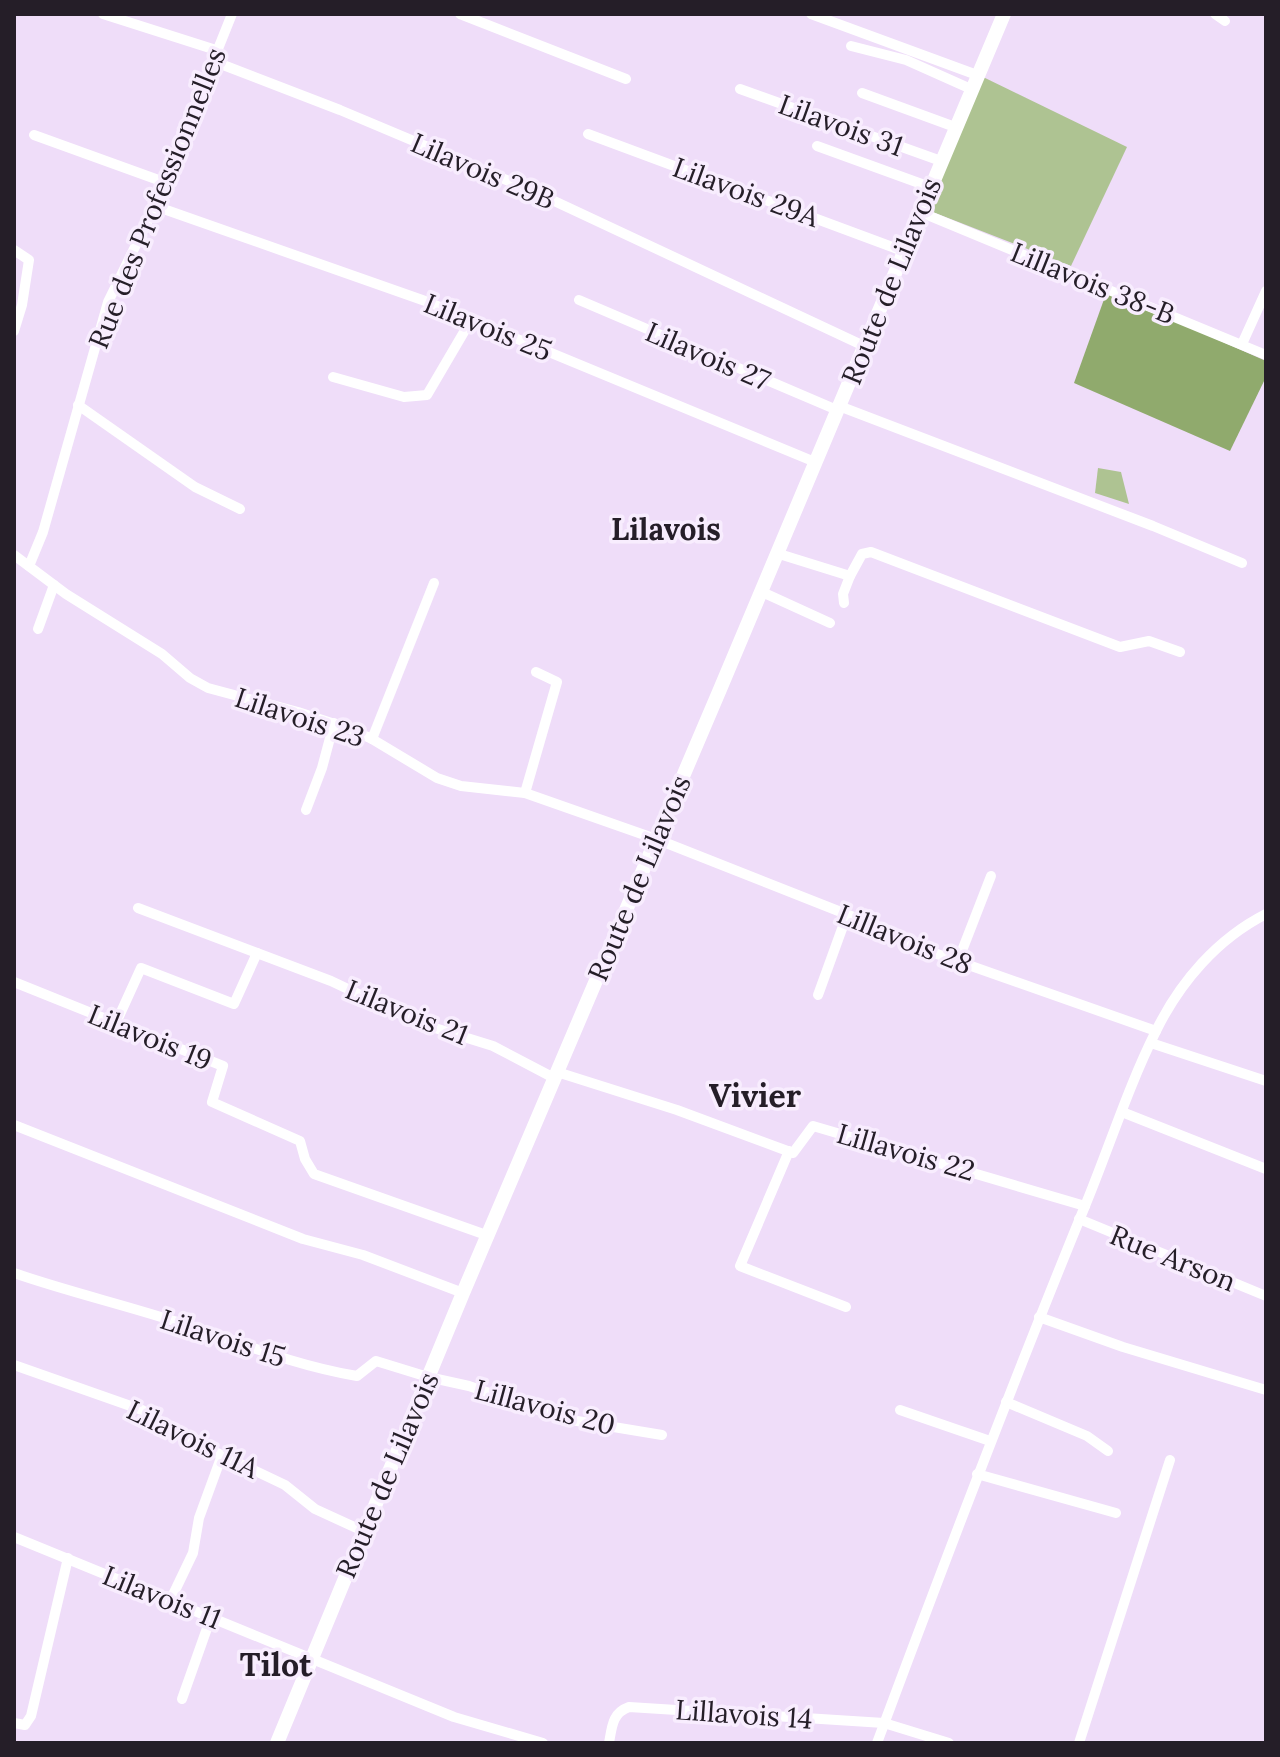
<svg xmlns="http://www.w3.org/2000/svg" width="1280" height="1757" font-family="Lora,serif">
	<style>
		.green { fill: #aec392 }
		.forest { fill: #90aa6d }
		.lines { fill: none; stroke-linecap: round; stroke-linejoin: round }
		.street { stroke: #fff; stroke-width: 10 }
		.secondary { stroke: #fff; stroke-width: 14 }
		.labels { text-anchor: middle; stroke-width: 7; stroke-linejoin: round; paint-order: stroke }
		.street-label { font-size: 28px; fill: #251e28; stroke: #f8edfe }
		.neighbourhood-label { font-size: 30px; font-weight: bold; fill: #251e28; stroke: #f8edfe }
		.quarter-label { font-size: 32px; font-weight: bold; fill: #251e28; stroke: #f8edfe }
	</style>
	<rect width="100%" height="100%" fill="#efddf9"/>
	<!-- green -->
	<g class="green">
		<polygon points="981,76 1127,147 1071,266 925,209"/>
		<polygon points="1098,468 1121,472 1129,504 1095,493"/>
	</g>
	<!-- forest -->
	<polygon class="forest" points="1107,291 1266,361 1266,377 1230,451 1074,383"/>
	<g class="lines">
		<!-- street -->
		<g class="street">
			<polyline points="103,14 216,50 215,58 218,63 340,110 535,192 864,346"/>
			<polyline points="460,14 626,79"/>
			<polyline points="811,14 977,75"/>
			<polyline points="1215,14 1225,21"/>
			<polyline points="851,46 906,60 971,89"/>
			<polyline points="740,89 941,161"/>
			<polyline points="862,93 955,127"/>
			<polyline points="588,134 903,251"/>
			<polyline points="34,135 164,182"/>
			<polyline points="817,146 930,187"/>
			<polyline points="155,206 428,302 815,462"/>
			<polyline points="920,212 1266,355"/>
			<polyline points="14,250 29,260 22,305 14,331"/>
			<polyline points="579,300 837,410"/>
			<polyline points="1242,344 1266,291"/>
			<polyline points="333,377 404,397 427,395 471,320"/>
			<polyline points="78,405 195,487 240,509"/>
			<polyline points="839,406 1153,526 1242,563"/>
			<polyline points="776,553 850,576 862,554 871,552 1120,647 1149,641 1180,652"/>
			<polyline points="14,555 66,594 162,654 190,678 208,688 298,712 350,729 372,739 437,778 461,786 525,793 656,839 884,929 923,949 1156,1031"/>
			<polyline points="29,566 43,532 108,302 155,206 232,14"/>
			<polyline points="760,591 830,623"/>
			<polyline points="844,603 843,594 850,576"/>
			<polyline points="38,629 54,585"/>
			<polyline points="372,739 434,583"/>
			<polyline points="525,793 557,682 536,672"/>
			<polyline points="306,810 322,768 334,723"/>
			<polyline points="138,908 257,953"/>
			<polyline points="958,961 991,876"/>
			<polyline points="14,982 223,1066 212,1102 300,1141 305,1159 314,1174 489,1236"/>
			<polyline points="818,995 847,915"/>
			<polyline points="116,1023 141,968 234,1004 257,953 331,981 422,1024 493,1046 554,1078"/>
			<polyline points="1151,1043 1266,1081"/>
			<polyline points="557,1072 677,1110 793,1153 813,1126 1085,1206"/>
			<polyline points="1122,1112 1266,1169"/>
			<polyline points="14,1125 303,1239 363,1255 463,1293"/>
			<polyline points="789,1151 740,1266 846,1307"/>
			<polyline points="1079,1219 1266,1296"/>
			<path d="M14,1273C66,1291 121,1304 174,1321C236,1341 292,1365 357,1376L376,1361L428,1377L469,1386L565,1419L662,1435"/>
			<polyline points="1039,1317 1123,1347 1266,1390"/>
			<polyline points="14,1365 142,1410 192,1441 285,1485 315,1509 363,1531"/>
			<polyline points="1006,1402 1087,1436 1108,1451"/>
			<polyline points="900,1410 990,1441"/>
			<polyline points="977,1474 1116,1513"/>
			<polyline points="14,1537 454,1717 543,1743"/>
			<polyline points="170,1601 193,1553 199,1518 222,1455"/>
			<polyline points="182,1699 211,1617"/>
			<polyline points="14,1723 25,1725 31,1716 68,1558"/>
			<path d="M609,1743C612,1727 612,1713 629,1707L884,1723L949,1743"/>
			<path d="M877,1743C944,1563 1012,1384 1085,1206C1109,1148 1128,1087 1156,1031C1180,982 1217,939 1266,914"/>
			<polyline points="1079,1743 1170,1460"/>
		</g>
		<!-- secondary -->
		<polyline class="secondary" points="277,1743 463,1293 721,687 1004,14"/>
	</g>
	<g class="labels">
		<!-- street labels -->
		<g class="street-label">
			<text transform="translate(841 125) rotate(20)" y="10">Lilavois 31</text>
			<text transform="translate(483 171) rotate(23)" y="10">Lilavois 29B</text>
			<text transform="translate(746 192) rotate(20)" y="10">Lilavois 29A</text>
			<text transform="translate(157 198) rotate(-68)" y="10">Rue des Professionnelles</text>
			<text transform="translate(891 281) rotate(-68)" y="10">Route de Lilavois</text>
			<text transform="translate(1093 283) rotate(22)" y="10">Lillavois 38-B</text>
			<text transform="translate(488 327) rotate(22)" y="10">Lilavois 25</text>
			<text transform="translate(708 356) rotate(23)" y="10">Lilavois 27</text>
			<text transform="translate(300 717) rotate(18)" y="10">Lilavois 23</text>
			<text transform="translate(639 878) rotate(-67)" y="10">Route de Lilavois</text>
			<text transform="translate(905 939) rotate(22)" y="10">Lillavois 28</text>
			<text transform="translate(407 1012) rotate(22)" y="10">Lilavois 21</text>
			<text transform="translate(150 1037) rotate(22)" y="10">Lilavois 19</text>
			<text transform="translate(906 1152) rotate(16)" y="10">Lillavois 22</text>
			<text transform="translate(1173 1258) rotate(22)" y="10">Rue Arson</text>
			<text transform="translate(223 1338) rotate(18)" y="10">Lilavois 15</text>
			<text transform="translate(545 1407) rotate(15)" y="10">Lillavois 20</text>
			<text transform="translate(193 1439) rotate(26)" y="10">Lilavois 11A</text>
			<text transform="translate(387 1475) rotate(-67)" y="10">Route de Lilavois</text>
			<text transform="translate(162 1597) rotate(22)" y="10">Lilavois 11</text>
			<text transform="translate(744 1714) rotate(4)" y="10">Lillavois 14</text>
		</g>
		<!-- neighbourhood labels -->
		<g class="neighbourhood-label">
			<text x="666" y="540">Lilavois</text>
		</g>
		<!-- quarter labels -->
		<g class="quarter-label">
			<text x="755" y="1107">Vivier</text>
			<text x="276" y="1676">Tilot</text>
		</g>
	</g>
	<!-- border -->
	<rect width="1280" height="1757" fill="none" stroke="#251e28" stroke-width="32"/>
</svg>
